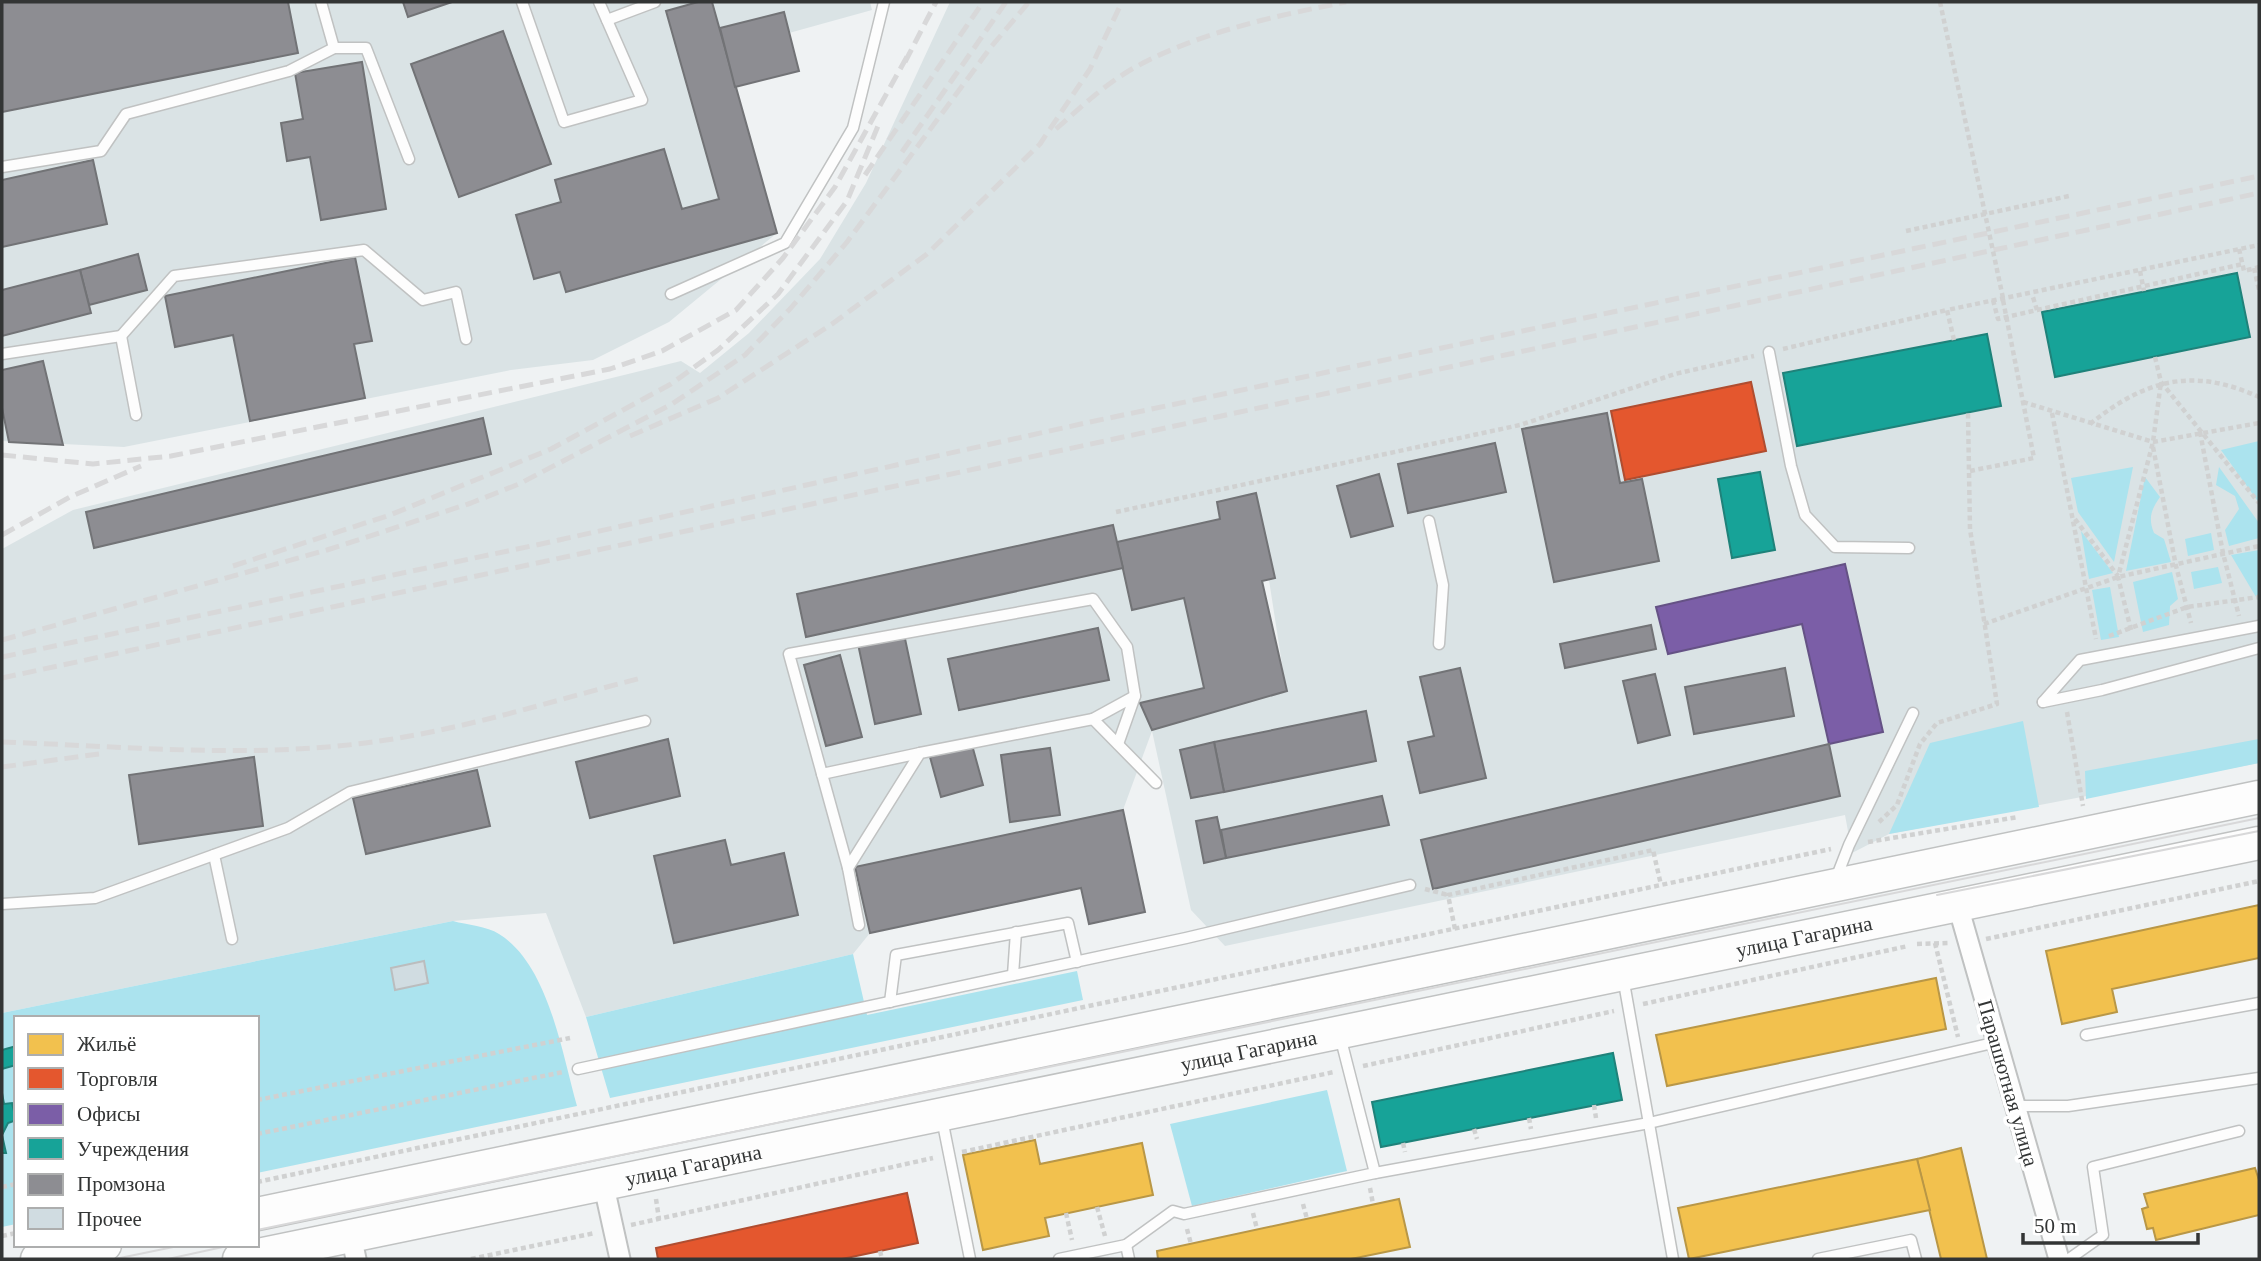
<svg xmlns="http://www.w3.org/2000/svg" width="2261" height="1261" font-family="Georgia,serif">
	<style>
		.built { fill: #dae3e5; fill-rule: evenodd }
		.green { fill: #abe3ee }
		.homes { fill: #f2c14e; stroke: #b99746; stroke-width: 2 }
		.shops { fill: #e4572e; stroke: #af4d30; stroke-width: 2 }
		.offices { fill: #7b5ea7; stroke: #655285; stroke-width: 2 }
		.public { fill: #17a398; stroke: #1f827a; stroke-width: 2 }
		.industry { fill: #8d8d92; stroke: #727376; stroke-width: 2 }
		.building { fill: #d0dce1; stroke: #bbbdbe; stroke-width: 2 }
		.lines { fill: none; stroke-linecap: round; stroke-linejoin: round }
		.lane-casing { stroke: #c0c2c2; stroke-width: 13 }
		.street-casing { stroke: #c0c2c2; stroke-width: 23 }
		.primary-casing { stroke: #c0c2c2; stroke-width: 35 }
		.path { stroke: #d0d1d1; stroke-width: 4.5; stroke-dasharray: 5 3.5; stroke-linecap: butt }
		.lane { stroke: #fdfdfd; stroke-width: 10 }
		.street { stroke: #fdfdfd; stroke-width: 19 }
		.primary { stroke: #fdfdfd; stroke-width: 32 }
		.tram { stroke: #d8d8d9; stroke-width: 2 }
		.rail { stroke: #d8d8d9; stroke-width: 5; stroke-dasharray: 14 7; stroke-linecap: butt }
		.path-bridge { stroke: #d0d1d1; stroke-width: 4.5; stroke-dasharray: 5 3.5; stroke-linecap: butt }
		.labels { text-anchor: middle; stroke-width: 7; stroke-linejoin: round; paint-order: stroke }
		.street-label { font-size: 21px; fill: #333535; stroke: #fff }
	</style>
	<rect width="100%" height="100%" fill="#eff2f3"/>
	<!-- built -->
	<g class="built">
		<polygon points="2,2 870,2 872,10 789,33 799,71 735,87 777,233 669,322 593,360 511,370 124,447 2,441"/>
		<path d="M950,2H2259V763L1889,834L1852,853L1845,815L1225,946L1191,910L1152,731L1123,810L1145,912L1081,888L870,933L853,954L586,1017L546,913L453,921L2,1013V549L73,510L681,361L700,373L749,333L820,259L866,183ZM1269,580L1284,677L1262,582Z"/>
	</g>
	<!-- green -->
	<g class="green">
		<polygon points="2259,441 2259,503 2221,450"/>
		<polygon points="2133,467 2114,562 2078,512 2071,478"/>
		<polygon points="2219,467 2259,523 2259,538 2229,546 2225,530 2239,509 2235,496 2216,485"/>
		<path d="M2145,477L2160,497C2151,510 2148,518 2154,533L2164,539L2171,562L2126,571Z"/>
		<polygon points="2081,531 2113,573 2089,579"/>
		<polygon points="2211,533 2214,550 2188,556 2185,539"/>
		<polygon points="2259,550 2259,602 2231,555"/>
		<polygon points="2218,567 2222,583 2194,589 2191,572"/>
		<polygon points="2172,572 2178,599 2170,606 2169,625 2143,632 2133,582"/>
		<polygon points="2110,587 2119,637 2101,640 2092,590"/>
		<polygon points="2023,721 2039,807 1889,834 1930,743"/>
		<polygon points="2259,739 2259,763 2086,799 2085,771"/>
		<path d="M453,921C467,925 487,926 499,934C549,965 562,1054 577,1106L257,1173V1018H16V1224L2,1227V1013Z"/>
		<polygon points="853,954 867,1015 1077,971 1083,1000 610,1098 586,1017"/>
		<polygon points="1327,1090 1347,1171 1192,1206 1170,1124"/>
	</g>
	<!-- homes -->
	<g class="homes">
		<polygon points="2259,905 2259,958 2112,989 2117,1012 2062,1024 2046,951"/>
		<polygon points="1936,978 1946,1029 1667,1086 1656,1035"/>
		<polygon points="1035,1140 1040,1164 1142,1143 1153,1195 1045,1218 1049,1236 983,1250 963,1155"/>
		<polygon points="1961,1148 1987,1259 1941,1259 1917,1159"/>
		<polygon points="1917,1159 1930,1210 1689,1259 1678,1208"/>
		<polygon points="2255,1168 2259,1180 2259,1215 2156,1240 2153,1228 2147,1229 2142,1209 2148,1207 2144,1194"/>
		<polygon points="1399,1199 1410,1247 1351,1259 1158,1259 1157,1251"/>
	</g>
	<!-- shops -->
	<g class="shops">
		<polygon points="1751,382 1766,451 1625,480 1611,411"/>
		<polygon points="907,1193 918,1243 842,1259 658,1259 656,1248"/>
	</g>
	<!-- offices -->
	<polygon class="offices" points="1845,564 1883,732 1829,744 1802,624 1668,654 1656,607"/>
	<!-- public -->
	<g class="public">
		<polygon points="2237,273 2250,337 2055,377 2042,312"/>
		<polygon points="1987,334 2001,406 1797,446 1783,373"/>
		<polygon points="1760,472 1775,550 1732,558 1718,479"/>
		<polygon points="16,1046 16,1065 2,1069 2,1050"/>
		<polygon points="1613,1053 1622,1100 1381,1147 1372,1102"/>
		<polygon points="2,1093 4,1104 12,1103 16,1120 8,1123 2,1135 6,1153 2,1153"/>
	</g>
	<!-- industry -->
	<g class="industry">
		<polygon points="2,2 288,2 298,53 2,112"/>
		<polygon points="403,2 452,2 408,17"/>
		<polygon points="698,2 712,2 777,233 566,292 560,272 534,279 516,215 561,202 555,180 664,149 682,209 719,199 666,11"/>
		<polygon points="784,12 799,71 735,87 720,28"/>
		<polygon points="503,31 551,164 459,197 411,64"/>
		<polygon points="362,62 386,209 321,220 310,157 287,161 281,123 303,119 295,73"/>
		<polygon points="93,160 107,224 2,247 2,180"/>
		<polygon points="138,254 147,290 89,305 80,270"/>
		<polygon points="355,257 372,341 354,344 365,398 250,421 233,335 175,347 165,296"/>
		<polygon points="80,270 91,313 2,336 2,290"/>
		<polygon points="43,361 63,445 9,442 2,408 2,370"/>
		<polygon points="1607,413 1620,483 1642,479 1659,561 1554,582 1522,429"/>
		<polygon points="483,418 491,454 94,548 86,512"/>
		<polygon points="1495,443 1506,492 1408,513 1398,464"/>
		<polygon points="1379,474 1393,526 1351,537 1337,486"/>
		<polygon points="1256,493 1275,578 1262,581 1287,691 1152,730 1140,703 1204,688 1184,598 1132,610 1117,542 1220,519 1217,502"/>
		<polygon points="1113,525 1123,568 806,637 797,594"/>
		<polygon points="1651,625 1656,649 1565,668 1560,644"/>
		<polygon points="1098,628 1109,680 959,710 948,659"/>
		<polygon points="904,634 921,714 875,724 858,644"/>
		<polygon points="840,655 862,737 826,746 804,665"/>
		<polygon points="1460,668 1486,778 1420,793 1408,742 1434,736 1420,677"/>
		<polygon points="1785,668 1794,716 1694,734 1685,687"/>
		<polygon points="1655,674 1670,735 1638,743 1623,681"/>
		<polygon points="1366,711 1376,761 1224,792 1214,742"/>
		<polygon points="668,739 680,796 590,818 576,762"/>
		<polygon points="1214,742 1224,792 1191,798 1180,750"/>
		<polygon points="1829,744 1840,796 1433,889 1421,840"/>
		<polygon points="972,745 983,785 941,797 930,757"/>
		<polygon points="1050,748 1060,815 1010,822 1001,755"/>
		<polygon points="254,757 263,826 139,844 129,775"/>
		<polygon points="477,770 490,826 366,854 353,798"/>
		<polygon points="1382,796 1389,825 1226,858 1221,830"/>
		<polygon points="1123,810 1145,912 1089,924 1081,888 870,933 855,867"/>
		<polygon points="1217,817 1226,858 1204,863 1196,821"/>
		<polygon points="725,840 731,865 784,853 798,915 674,943 654,856"/>
	</g>
	<!-- building -->
	<polygon class="building" points="424,961 428,983 395,990 391,968"/>
	<g class="lines">
		<!-- lane casing -->
		<g class="lane-casing">
			<g id="lane">
				<polyline points="321,2 334,48"/>
				<polyline points="522,2 564,122 642,100 599,2"/>
				<polyline points="607,20 655,2"/>
				<polyline points="2,167 101,151 126,114 289,71 334,48 366,48 409,159"/>
				<polyline points="671,294 785,243 853,128 884,2"/>
				<polyline points="121,336 174,276 364,250 423,300 456,292 466,339"/>
				<polyline points="1769,352 1791,466 1805,515 1835,547 1909,548"/>
				<polyline points="2,354 121,336 136,415"/>
				<polyline points="1429,521 1443,585 1439,644"/>
				<polyline points="2043,702 2080,660 2259,626"/>
				<polyline points="2043,702 2102,690 2259,648"/>
				<polyline points="1093,719 1135,696"/>
				<polyline points="920,753 822,774 789,654 1093,599 1127,647 1135,696 1118,744"/>
				<polyline points="822,774 848,868"/>
				<polyline points="214,855 232,939"/>
				<polyline points="1835,881 1849,845 1913,713"/>
				<polyline points="2,904 95,898 288,828 350,792 645,721"/>
				<polyline points="859,925 848,868 920,753 1093,719 1156,783"/>
				<polyline points="1013,975 1016,932"/>
				<polyline points="1623,977 1673,1259"/>
				<polyline points="890,1002 896,955 1068,923 1077,962"/>
				<polyline points="2086,1035 2259,1003"/>
				<polyline points="578,1069 1186,938 1410,885"/>
				<polyline points="2015,1106 2068,1106 2259,1078"/>
				<polyline points="942,1119 970,1259"/>
				<polyline points="1375,1173 1649,1123 1997,1042"/>
				<polyline points="1126,1245 1129,1259"/>
				<polyline points="1059,1259 1126,1245 1173,1211 1184,1214 1375,1173 1340,1036"/>
				<polyline points="1818,1259 1911,1240 1916,1259"/>
				<polyline points="2069,1259 2103,1235 2093,1167 2239,1131"/>
			</g>
		</g>
		<!-- street casing -->
		<g class="street-casing">
			<g id="street">
				<polyline points="1958,906 2059,1259"/>
				<polyline points="603,1182 620,1259"/>
				<polyline points="351,1235 356,1259"/>
			</g>
		</g>
		<!-- primary casing -->
		<g class="primary-casing">
			<g id="primary">
				<polyline points="257,1214 2259,797"/>
				<polyline points="37,1259 105,1245"/>
				<path id="s1" d="M239,1259L2259,843"/>
			</g>
		</g>
		<!-- path -->
		<g class="path">
			<polyline points="1906,231 2069,196"/>
			<polyline points="2239,249 2244,271 2259,267"/>
			<polyline points="2254,268 2259,290"/>
			<polyline points="2140,271 2144,291"/>
			<polyline points="1993,300 1998,319 2037,310 2032,294"/>
			<polyline points="2037,310 2243,264"/>
			<polyline points="1954,340 1947,310 2259,245"/>
			<polyline points="1783,349 1947,310"/>
			<polyline points="2155,357 2161,382 2259,503"/>
			<polyline points="2023,402 2153,442 2259,423"/>
			<polyline points="2052,413 2096,639"/>
			<path d="M2090,424C2146,379 2193,367 2259,397"/>
			<polyline points="2200,432 2223,553 2239,616"/>
			<polyline points="2153,447 2176,566 2191,623"/>
			<polyline points="1970,471 2034,458 2003,300 2006,299"/>
			<polyline points="1116,512 1520,425 1675,374 1754,356"/>
			<polyline points="2075,519 2118,576"/>
			<polyline points="1984,624 2118,577 2259,546"/>
			<polyline points="2131,630 2118,577 2153,442 2161,382"/>
			<polyline points="2109,636 2187,607 2259,597"/>
			<polyline points="2067,712 2083,806"/>
			<polyline points="1879,822 1897,805 1920,744 1937,723 1997,704 1970,529 1968,413"/>
			<polyline points="1868,842 2018,817"/>
			<polyline points="1425,889 1448,895"/>
			<polyline points="1455,929 1448,895 1653,850 1661,885"/>
			<polyline points="1986,939 2259,881"/>
			<polyline points="1935,943 1958,1037"/>
			<polyline points="1917,944 1950,943"/>
			<polyline points="1643,1004 1908,946"/>
			<polyline points="1363,1066 1614,1011"/>
			<polyline points="257,1100 570,1038"/>
			<polyline points="1594,1105 1596,1118"/>
			<polyline points="1529,1118 1531,1129"/>
			<polyline points="1474,1129 1477,1139"/>
			<polyline points="257,1134 563,1072"/>
			<polyline points="1403,1143 1405,1152"/>
			<polyline points="962,1152 1334,1072"/>
			<polyline points="257,1182 1831,849"/>
			<polyline points="2,1187 16,1184"/>
			<polyline points="1370,1188 1373,1204"/>
			<polyline points="656,1199 659,1219"/>
			<polyline points="1303,1204 1307,1219"/>
			<polyline points="1097,1207 1105,1236"/>
			<polyline points="1066,1213 1072,1240"/>
			<polyline points="1253,1213 1257,1229"/>
			<polyline points="631,1225 933,1158"/>
			<polyline points="1187,1229 1191,1244"/>
			<polyline points="2,1236 16,1233"/>
			<polyline points="880,1251 882,1259"/>
			<polyline points="471,1259 595,1233"/>
		</g>
		<!-- lane -->
		<use href="#lane" class="lane"/>
		<!-- street -->
		<use href="#street" class="street"/>
		<!-- primary -->
		<use href="#primary" class="primary"/>
		<!-- tram -->
		<g class="tram">
			<polyline points="1937,895 2259,831"/>
			<polyline points="257,1230 2259,818"/>
			<polyline points="115,1259 183,1245"/>
			<polyline points="168,1259 232,1245"/>
		</g>
		<!-- rail -->
		<g class="rail">
			<polyline points="905,62 936,2"/>
			<path d="M1056,129C1080,108 1104,85 1132,69C1196,33 1274,16 1346,2"/>
			<polyline points="902,152 1006,2"/>
			<polyline points="865,175 983,2"/>
			<polyline points="630,436 718,398 832,324 927,254 1040,144 1090,69 1122,2"/>
			<polyline points="2,455 93,464 171,456 610,369 662,351 736,310 783,258 835,187 909,53"/>
			<polyline points="2,535 70,497 141,466"/>
			<polyline points="233,566 390,515 551,449 671,384 718,350 778,294 847,201 878,126"/>
			<polyline points="2,640 327,550 471,503 519,484 672,404 745,355 790,309 847,242 991,47 1029,2"/>
			<polyline points="2,657 541,544 1090,422 2259,176"/>
			<polyline points="2,678 2259,193"/>
			<path d="M2,742C120,746 239,758 357,744C453,733 548,702 641,678"/>
			<polyline points="2,767 99,754"/>
		</g>
		<!-- path-bridge -->
		<polyline class="path-bridge" points="1940,2 2003,298"/>
	</g>
	<g class="labels">
		<!-- street labels -->
		<g class="street-label">
			<text dy="7" stroke="none"><textPath href="#s1" startOffset="1598">улица Гагарина</textPath></text>
			<text dy="7" stroke="none"><textPath href="#s1" startOffset="1031">улица Гагарина</textPath></text>
			<text transform="translate(2008 1083) rotate(74)" y="7">Парашютная улица</text>
			<text dy="7" stroke="none"><textPath href="#s1" startOffset="464">улица Гагарина</textPath></text>
		</g>
	</g>
	<!-- border -->
	<rect width="2261" height="1261" fill="none" stroke="#333535" stroke-width="7"/>
	<!-- legend -->
	<rect x="14" y="1016" width="245" height="231" fill="#ffffff" stroke="#adaeae" stroke-width="2"/>
	<rect x="28" y="1034" width="35" height="21" fill="#f2c14e" stroke="#adaeae" stroke-width="2"/>
	<text x="77" y="1051" font-size="21" fill="#333535">Жильё</text>
	<rect x="28" y="1068" width="35" height="21" fill="#e4572e" stroke="#adaeae" stroke-width="2"/>
	<text x="77" y="1086" font-size="21" fill="#333535">Торговля</text>
	<rect x="28" y="1104" width="35" height="21" fill="#7b5ea7" stroke="#adaeae" stroke-width="2"/>
	<text x="77" y="1121" font-size="21" fill="#333535">Офисы</text>
	<rect x="28" y="1138" width="35" height="21" fill="#17a398" stroke="#adaeae" stroke-width="2"/>
	<text x="77" y="1156" font-size="21" fill="#333535">Учреждения</text>
	<rect x="28" y="1174" width="35" height="21" fill="#8d8d92" stroke="#adaeae" stroke-width="2"/>
	<text x="77" y="1191" font-size="21" fill="#333535">Промзона</text>
	<rect x="28" y="1208" width="35" height="21" fill="#d0dce1" stroke="#adaeae" stroke-width="2"/>
	<text x="77" y="1226" font-size="21" fill="#333535">Прочее</text>
	<!-- scale -->
	<path d="M2023 1233v10h175v-10" fill="none" stroke="#333535" stroke-width="3.5"/>
	<text x="2034" y="1233" font-size="21" fill="#333535" stroke="#ffffff" stroke-width="5" paint-order="stroke">50 m</text>
</svg>
